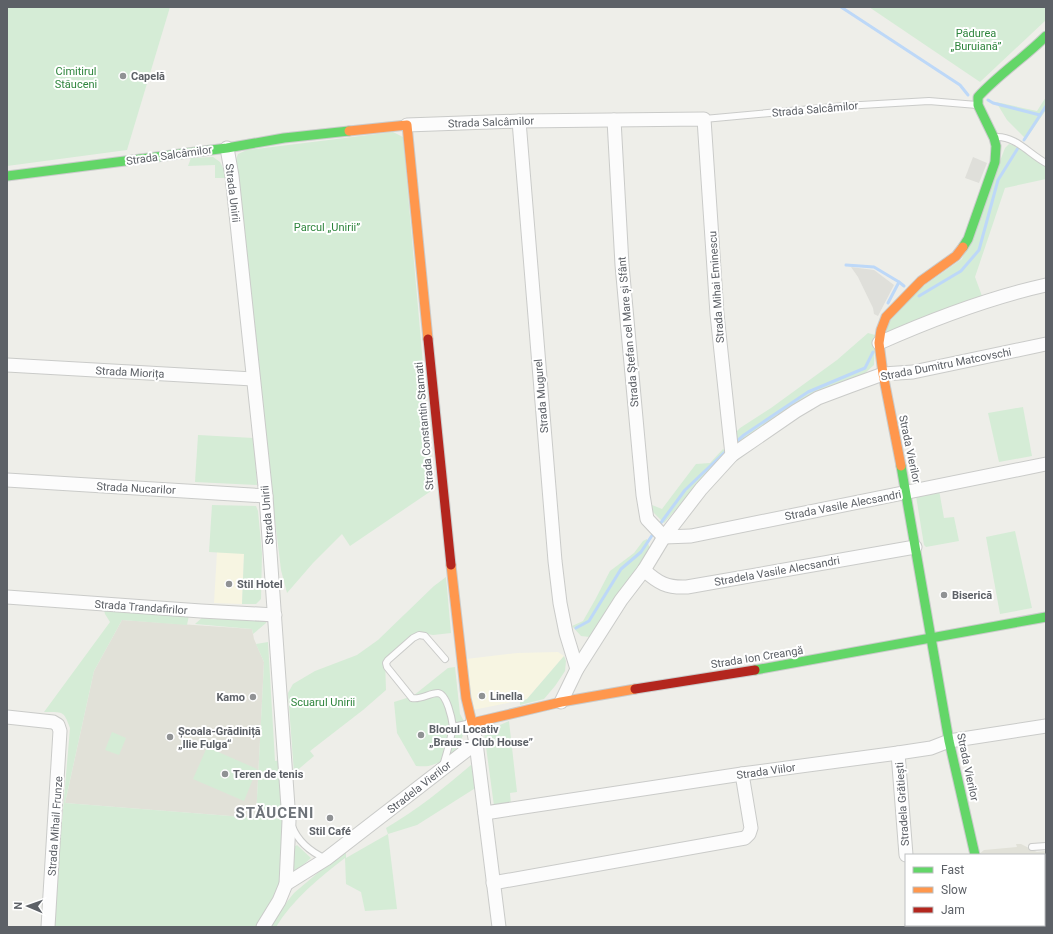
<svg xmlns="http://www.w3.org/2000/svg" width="1053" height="934" font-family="Roboto,sans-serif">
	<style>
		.commercial { fill: #f7f5e2 }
		.industrial { fill: #dfdfda }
		.education { fill: #e1e1d8 }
		.green { fill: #d5ecd6 }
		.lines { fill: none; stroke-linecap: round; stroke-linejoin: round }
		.stream { stroke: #bdd8f8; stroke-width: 3 }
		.lane-casing { stroke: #cacbc9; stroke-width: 8 }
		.street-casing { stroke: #cacbc9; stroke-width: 15 }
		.fast-casing { stroke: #cacbcb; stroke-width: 11 }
		.slow-casing { stroke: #cacbcb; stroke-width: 11 }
		.jam-casing { stroke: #cacbcb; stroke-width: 11 }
		.lane { stroke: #fcfcfc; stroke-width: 6 }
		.street { stroke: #fcfcfc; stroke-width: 13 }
		.fast { stroke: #63d668; stroke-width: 9 }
		.slow { stroke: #ff974d; stroke-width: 9 }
		.jam { stroke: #b3261e; stroke-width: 9 }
		.poi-dot { fill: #909294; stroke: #fff; stroke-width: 1.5 }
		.labels { text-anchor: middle; stroke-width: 4; stroke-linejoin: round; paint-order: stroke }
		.park-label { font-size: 11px; fill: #2f853d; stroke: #fff }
		.poi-label { font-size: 11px; font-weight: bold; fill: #5d6167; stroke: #fff; text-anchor: start }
		.street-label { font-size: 11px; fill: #5d6167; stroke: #fff }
		.district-label { font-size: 15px; font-weight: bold; letter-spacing: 1px; fill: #6e7379; stroke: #fff }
	</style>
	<rect width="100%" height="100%" fill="#eeeee9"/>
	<!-- commercial -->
	<g class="commercial">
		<polygon points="217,552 244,553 242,604 214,603"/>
		<polygon points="558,652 564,656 527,699 473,710 466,659 517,653"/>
	</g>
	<!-- industrial -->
	<g class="industrial">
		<polygon points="973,157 987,163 979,183 965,178"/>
		<polygon points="851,267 874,270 894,285 878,316 874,314 873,308 858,277"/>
	</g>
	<!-- education -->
	<g class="education">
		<polygon points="122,620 252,629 254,639 264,662 256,818 65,803 94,671"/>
		<polygon points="1016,844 1021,844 1037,852 1046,851 1046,891 1044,892 1044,855 978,855 984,850 1017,847"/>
	</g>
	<!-- green -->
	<g class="green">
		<polygon points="7,7 170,7 127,150 7,166"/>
		<polygon points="869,7 1046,7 1046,20 980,82"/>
		<polygon points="1046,97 1046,110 1026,139 1007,120 996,102 1037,111"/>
		<polygon points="393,132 403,137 434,489 350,546 342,534 313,563 287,593 281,570 256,363 235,162 238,154 247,150"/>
		<polygon points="1009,144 1013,145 1046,165 1046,179 1005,188 975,277 982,296 886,335 888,323 918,290 962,259 1005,148"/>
		<polygon points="213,157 220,162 228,178 215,178 215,165 188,166 191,158"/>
		<polygon points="868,333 875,335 874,365 864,374 812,394 738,443 734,434 740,428 771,408 837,360"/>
		<polygon points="1023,407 1032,456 999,462 988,413"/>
		<polygon points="198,435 254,438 257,485 195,482"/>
		<polygon points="723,449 728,454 710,471 664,523 652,511 652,505 662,509 696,464 710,463"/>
		<polygon points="939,490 944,518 954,517 959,541 926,547 924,545 916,496"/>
		<polygon points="212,505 256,506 258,511 262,554 261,599 256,604 242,604 244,554 209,552"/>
		<polygon points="1015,531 1032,608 1000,614 986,537"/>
		<polygon points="647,539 650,550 642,562 590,637 581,636 572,626 583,621 595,600 610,571 634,553 643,541"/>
		<polygon points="446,577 451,633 433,635 417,632 385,659 386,690 363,710 310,751 314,756 294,773 288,693 293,684 315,671 357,655 378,640 434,586"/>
		<path d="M104,610L189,615L187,625L122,620L94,671L65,803L256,818L264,662L256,644L268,642L275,761L280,760L281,806L274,809V818L283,820L280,883L269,905L255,927H53L70,728C63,709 63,713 44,712L110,622L105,614Z"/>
		<polygon points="204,616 266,619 266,623 253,634 252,629 195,624"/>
		<polygon points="564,656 566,661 565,671 555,686 544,699 520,705 520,702 527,699"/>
		<path d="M455,667L460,714L466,725C461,745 453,759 432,765C428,767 421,766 416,766L397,733L394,702L413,696L448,668Z"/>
		<polygon points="509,721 517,792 510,793 511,804 494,806 484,732"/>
		<polygon points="112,732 126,738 119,755 105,750"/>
		<polygon points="207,747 257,769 244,801 193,779"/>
		<path d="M471,765L474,769L477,787L417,825L388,834L397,909L365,911L361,892L346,884L345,858C319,878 293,899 276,927H269L278,913L294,893L346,849V858L388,834L386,828C417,810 444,788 471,765Z"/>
		<polygon points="297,845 311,858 295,872 293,870 294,847"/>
	</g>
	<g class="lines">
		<!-- stream -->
		<g class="stream">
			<polyline points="841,7 960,85 968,95"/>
			<polyline points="988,100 993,103 1040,115"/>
			<polyline points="1024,140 1046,106"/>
			<polyline points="846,265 874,267 899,282"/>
			<polyline points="919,296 961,271 979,250 998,180 1018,148"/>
			<polyline points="888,303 899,282 904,286"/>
			<polyline points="736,442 744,435 808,392 865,368 873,352"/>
			<polyline points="660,524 685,490 726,451"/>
			<polyline points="576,628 589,621 621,569 641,552 653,534"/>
		</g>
		<!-- lane casing -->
		<g class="lane-casing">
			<g id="lane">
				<polyline points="704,119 844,106 929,101 977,105"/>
				<path d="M996,137C1016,136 1029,154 1046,163"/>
				<path d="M445,659L425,636L419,635L413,638L388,660L386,663L387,667L412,698C421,700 429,693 438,693C447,694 452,719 453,727L471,723"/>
				<polyline points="443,766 449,745 453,727"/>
				<path d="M292,826C298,842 311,852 326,859"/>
				<polyline points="1032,847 1046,846"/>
			</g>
		</g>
		<!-- street casing -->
		<g class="street-casing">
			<g id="street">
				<polyline points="614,120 622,265 643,495 647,519 664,537"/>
				<polyline points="519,121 555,561 560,603 566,633 577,669"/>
				<polyline points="407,125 519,121 704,119 717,314 732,455"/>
				<polyline points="227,148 232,176 266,496 289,821 286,884 279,901 263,927"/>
				<path d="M879,343C933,319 988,298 1046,285"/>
				<polyline points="7,365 253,379"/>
				<polyline points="7,480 266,496"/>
				<polyline points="664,537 691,536 1046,464"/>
				<path d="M644,570C658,583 667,588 687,587L915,547"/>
				<polyline points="7,597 201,611 275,615"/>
				<polyline points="561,702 577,669 621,600 644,570 664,537 701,489 732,455 796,411 818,398 850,386 883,374 913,372 1046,344"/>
				<polyline points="7,717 53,722 58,725 60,731 48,927"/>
				<polyline points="472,723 476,743 499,927"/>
				<polyline points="898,753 906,855"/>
				<polyline points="485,813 742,774 898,753 931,748 949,741 1046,726"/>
				<polyline points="493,883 745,838 749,834 751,828 742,774"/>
				<polyline points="286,884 326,859 476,743"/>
				<polyline points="1044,907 1046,907"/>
				<polyline points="912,925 912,927"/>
				<polyline points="934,927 945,925"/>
			</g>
		</g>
		<!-- fast casing -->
		<g class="fast-casing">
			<g id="fast">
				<polyline points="7,176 227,148 284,138 349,131"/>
				<path d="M963,247L968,239L995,162L996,146L994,138L978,105V97C999,74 1024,58 1046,36"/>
				<polyline points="901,466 949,741 975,855"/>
				<polyline points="755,670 1046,617"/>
			</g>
		</g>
		<!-- slow casing -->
		<g class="slow-casing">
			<g id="slow">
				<polyline points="349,131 407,125 428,339"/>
				<polyline points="901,466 883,374 879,343 881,330 886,317 921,281 956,256 963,247"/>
				<polyline points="451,565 466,698 472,723 561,702 635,689"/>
			</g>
		</g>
		<!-- jam casing -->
		<g class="jam-casing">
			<g id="jam">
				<polyline points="428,339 451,565"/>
				<polyline points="635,689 755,670"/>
			</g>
		</g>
		<!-- lane -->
		<use href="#lane" class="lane"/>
		<!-- street -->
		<use href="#street" class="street"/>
		<!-- fast -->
		<use href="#fast" class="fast"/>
		<!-- slow -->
		<use href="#slow" class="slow"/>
		<!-- jam -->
		<use href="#jam" class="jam"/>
	</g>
	<!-- markers -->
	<g class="poi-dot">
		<circle cx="123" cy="76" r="4"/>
		<circle cx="229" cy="584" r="4"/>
		<circle cx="944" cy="595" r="4"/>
		<circle cx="482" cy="696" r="4"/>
		<circle cx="253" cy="697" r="4"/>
		<circle cx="421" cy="735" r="4"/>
		<circle cx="170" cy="737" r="4"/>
		<circle cx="225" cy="774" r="4"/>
		<circle cx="330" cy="818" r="4"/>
	</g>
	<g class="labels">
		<!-- park labels -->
		<g class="park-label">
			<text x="976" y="37">Pădurea<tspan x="976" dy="13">„Buruiană”</tspan></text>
			<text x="76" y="75">Cimitirul<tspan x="76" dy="13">Stăuceni</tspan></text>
			<text x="327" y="231">Parcul „Unirii”</text>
			<text x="323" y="706">Scuarul Unirii</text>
		</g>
		<!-- poi labels -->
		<g class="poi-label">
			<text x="131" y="80">Capelă</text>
			<text x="237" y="588">Stil Hotel</text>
			<text x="952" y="599">Biserică</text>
			<text x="490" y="700">Linella</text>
			<text x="245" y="701" text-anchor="end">Kamo</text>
			<text x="429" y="733">Blocul Locativ<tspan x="429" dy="13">„Braus - Club House”</tspan></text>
			<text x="178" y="735">Școala-Grădiniță<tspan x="178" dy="13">„Ilie Fulga“</tspan></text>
			<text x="233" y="778">Teren de tenis</text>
			<text x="330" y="835" text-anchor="middle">Stil Café</text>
		</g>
		<!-- street labels -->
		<g class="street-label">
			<text transform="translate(815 109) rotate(-5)" y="4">Strada Salcâmilor</text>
			<text transform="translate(491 122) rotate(-2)" y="4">Strada Salcâmilor</text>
			<text transform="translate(169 155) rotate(-8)" y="4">Strada Salcâmilor</text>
			<text transform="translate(233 193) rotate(83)" y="4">Strada Unirii</text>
			<text transform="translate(716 287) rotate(-94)" y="4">Strada Mihai Eminescu</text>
			<text transform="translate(628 332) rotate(-95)" y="4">Strada Ştefan cel Mare și Sfânt</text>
			<text transform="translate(946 364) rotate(-11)" y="4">Strada Dumitru Matcovschi</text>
			<text transform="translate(130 372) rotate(3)" y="4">Strada Miorița</text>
			<text transform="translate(541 396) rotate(-95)" y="4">Strada Mugurel</text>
			<text transform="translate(424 426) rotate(-95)" y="4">Strada Constantin Stamati</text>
			<text transform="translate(910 449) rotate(78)" y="4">Strada Vierilor</text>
			<text transform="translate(136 488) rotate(3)" y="4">Strada Nucarilor</text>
			<text transform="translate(843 505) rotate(-11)" y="4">Strada Vasile Alecsandri</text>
			<text transform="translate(267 515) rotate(-95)" y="4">Strada Unirii</text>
			<text transform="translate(777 571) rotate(-10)" y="4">Stradela Vasile Alecsandri</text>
			<text transform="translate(141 607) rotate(4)" y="4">Strada Trandafirilor</text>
			<text transform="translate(757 657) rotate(-9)" y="4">Strada Ion Creangă</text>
			<text transform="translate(968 767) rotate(78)" y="4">Strada Vierilor</text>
			<text transform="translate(766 771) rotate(-8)" y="4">Strada Viilor</text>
			<text transform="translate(419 787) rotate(-38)" y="4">Stradela Vierilor</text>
			<text transform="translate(902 804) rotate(-94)" y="4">Stradela Grătiești</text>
			<text transform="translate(55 826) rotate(-86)" y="4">Strada Mihail Frunze</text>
		</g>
		<!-- district labels -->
		<g class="district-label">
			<text x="275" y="818">STĂUCENI</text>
		</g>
	</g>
	<!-- border -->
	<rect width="1053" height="934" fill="none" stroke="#5d6167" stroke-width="16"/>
	<!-- legend -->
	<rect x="905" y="854" width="140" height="72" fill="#ffffff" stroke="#bec0c2"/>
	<rect x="913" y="867" width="20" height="6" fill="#63d668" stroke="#bec0c2"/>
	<text x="941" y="874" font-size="12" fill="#5d6167">Fast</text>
	<rect x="913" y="887" width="20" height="6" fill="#ff974d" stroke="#bec0c2"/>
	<text x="941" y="894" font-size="12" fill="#5d6167">Slow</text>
	<rect x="913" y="907" width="20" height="6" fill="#b3261e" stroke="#bec0c2"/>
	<text x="941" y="914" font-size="12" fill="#5d6167">Jam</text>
	<!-- north arrow -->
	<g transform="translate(28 906) rotate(272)" stroke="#ffffff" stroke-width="3" paint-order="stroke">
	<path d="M0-3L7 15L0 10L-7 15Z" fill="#5d6167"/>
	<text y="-6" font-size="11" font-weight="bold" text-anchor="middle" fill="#5d6167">N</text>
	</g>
</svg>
